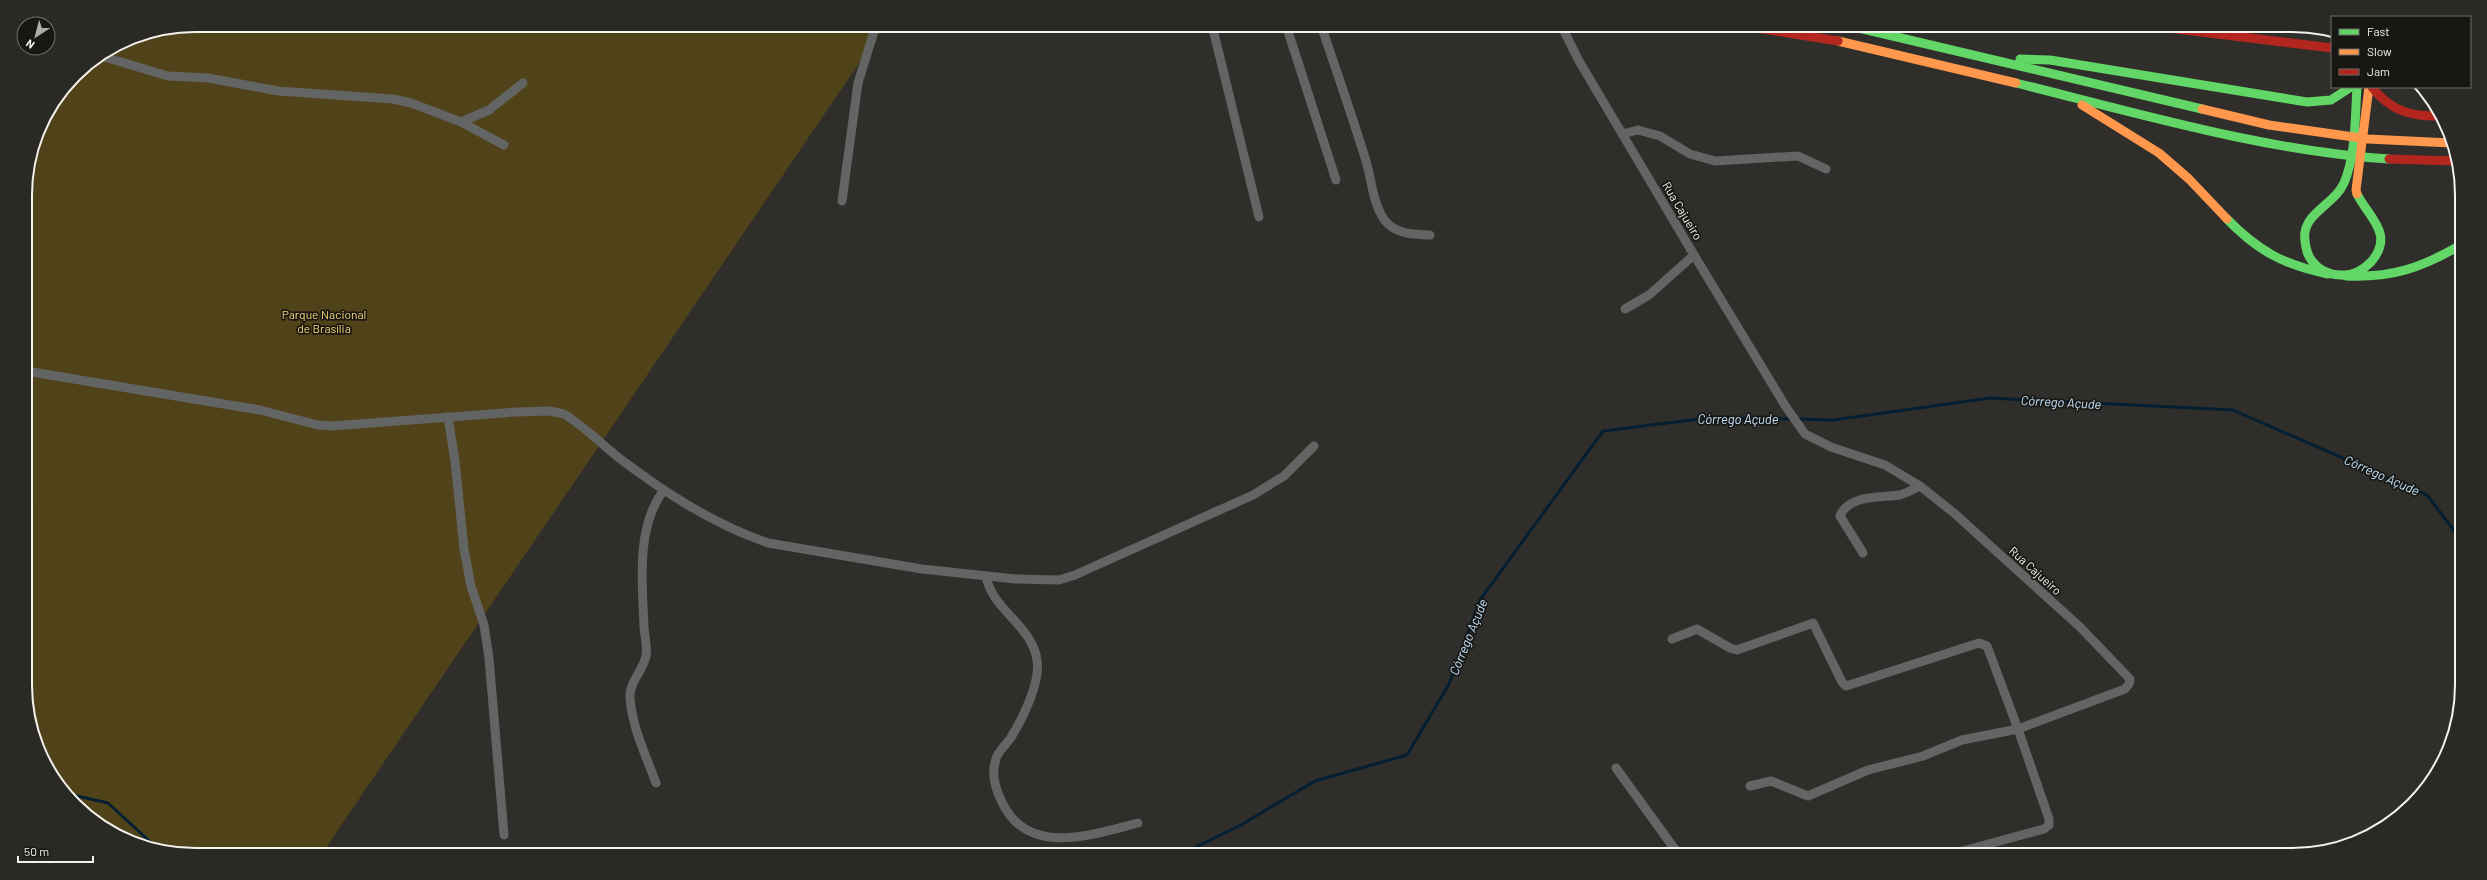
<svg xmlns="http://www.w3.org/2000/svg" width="2487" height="880" font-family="Barlow,sans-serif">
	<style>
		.green { fill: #504319 }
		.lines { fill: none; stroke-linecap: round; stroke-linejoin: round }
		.stream { stroke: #041f31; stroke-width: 3 }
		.street { stroke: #636464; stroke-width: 9 }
		.fast { stroke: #63d668; stroke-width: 9 }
		.slow { stroke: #ff974d; stroke-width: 9 }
		.jam { stroke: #b3261e; stroke-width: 9 }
		.labels { text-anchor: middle; stroke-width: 3.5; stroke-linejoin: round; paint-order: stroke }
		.street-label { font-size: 12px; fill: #f4f2ee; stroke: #181714 }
		.park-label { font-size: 12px; fill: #f8d874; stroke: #181714 }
		.water-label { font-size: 13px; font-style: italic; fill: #c3e3fd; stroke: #181714 }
		.rim { fill: none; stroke: #f4f2ee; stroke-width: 2 }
	</style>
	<rect width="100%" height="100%" fill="#2f2e2a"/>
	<!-- green -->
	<path class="green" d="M195,25H885L321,855C262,855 200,861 142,846C102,836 63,796 43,761C36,748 33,732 28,718L25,184L42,120L83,67L130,38Z"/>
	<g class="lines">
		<!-- stream -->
		<g class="stream">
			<polyline points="1798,419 1833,420 1990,398 2233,410 2427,495 2462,541"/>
			<polyline points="64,793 108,803 158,849"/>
			<polyline points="1180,855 1241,825 1315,781 1407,755 1449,684 1480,600 1603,431 1707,418 1792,419"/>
		</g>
		<!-- street -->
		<g class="street">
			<polyline points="1212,25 1259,217"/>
			<polyline points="1286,25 1336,180"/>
			<path d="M1321,25C1336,70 1352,115 1366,161C1372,180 1373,209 1388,224C1400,235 1415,234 1430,235"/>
			<polyline points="1561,25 1579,61 1694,255 1786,407 1805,434 1831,447 1885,465 1920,486 1954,513 2080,627 2130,679 2129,684 2125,689 2018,729 2049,819 2049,825 2044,829 1948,855"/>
			<polyline points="101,56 168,76 208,78 278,91 393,99 411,103 461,122 489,110 523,83"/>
			<polyline points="461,122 504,145"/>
			<polyline points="1622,134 1638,130 1660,136 1690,154 1715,161 1798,156 1826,169"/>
			<polyline points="842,201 858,83 876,25"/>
			<polyline points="1625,309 1649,295 1694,255"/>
			<path d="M26,371L260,410L318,425L332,426L516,412L550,411L564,414C584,426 600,443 619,458C664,492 713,524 768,543L922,569L1015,579L1059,580L1075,575L1253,495L1284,476L1314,446"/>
			<polyline points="448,417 455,461 464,549 471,586 484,625 489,658 504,835"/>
			<path d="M1863,553L1840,516C1849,494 1881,498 1900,495C1907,493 1914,489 1920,486"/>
			<path d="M986,576C992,610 1032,625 1037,660C1041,682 1022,720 1010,739C1006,744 1000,750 997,756C991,772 994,785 1001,800C1026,858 1091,835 1138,823"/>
			<polyline points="1672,639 1697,629 1730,648 1737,650 1813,623 1842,682 1846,686 1979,643 1987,646 2018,729 1962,740 1923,756 1868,770 1808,796 1771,781 1750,786"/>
			<polyline points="1616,768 1679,855"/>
			<path d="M656,783C646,756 632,727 630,698C629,682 643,671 646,656C648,647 644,635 644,626C642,582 636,526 664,490"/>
		</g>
		<!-- fast -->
		<g class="fast">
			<polyline points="1846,25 2202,109"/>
			<polyline points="2020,59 2050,60 2307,102 2331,100 2351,87"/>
			<path d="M2016,83C2137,113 2265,151 2389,159"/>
			<path d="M2357,87C2355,117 2356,155 2344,183C2334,206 2301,213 2305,241C2306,249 2307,255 2312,261C2319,270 2330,275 2341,275C2352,276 2363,270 2371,262C2395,234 2369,218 2357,194"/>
			<path d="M2227,219C2258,251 2284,265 2328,274"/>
			<path d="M2346,276C2392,278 2421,268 2461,245"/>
		</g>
		<!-- slow -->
		<g class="slow">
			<polyline points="1838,41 2016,83"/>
			<polyline points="2082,105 2159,153 2189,179 2227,219"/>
			<polyline points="2202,109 2269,125 2368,139 2451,143"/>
			<polyline points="2357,194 2356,190 2369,87"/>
		</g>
		<!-- jam -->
		<g class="jam">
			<polyline points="1738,25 1838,41"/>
			<polyline points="2144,25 2332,48"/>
			<path d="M2372,87C2390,111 2412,117 2442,116"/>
			<polyline points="2389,159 2457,161"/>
		</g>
	</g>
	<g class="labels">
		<!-- street labels -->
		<g class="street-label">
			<text transform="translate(1682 211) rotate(59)" y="4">Rua Cajueiro</text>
			<text transform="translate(2035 571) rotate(42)" y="4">Rua Cajueiro</text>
		</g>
		<!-- park labels -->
		<g class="park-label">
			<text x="324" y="319">Parque Nacional<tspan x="324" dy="14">de Brasília</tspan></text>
		</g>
		<!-- water labels -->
		<g class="water-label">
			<text transform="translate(2061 402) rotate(3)" y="5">Córrego Açude</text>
			<text x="1738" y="424">Córrego Açude</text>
			<text transform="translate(2382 475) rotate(24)" y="5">Córrego Açude</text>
			<text transform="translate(1468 637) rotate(-68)" y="5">Córrego Açude</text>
		</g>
	</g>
	<!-- crop -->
	<path d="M0 0H2487V880H0ZM195 32H2292A163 163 0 0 1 2455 195V685A163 163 0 0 1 2292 848H195A163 163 0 0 1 32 685V195A163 163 0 0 1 195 32Z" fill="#2a2925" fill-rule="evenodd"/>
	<path class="rim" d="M195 32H2292A163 163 0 0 1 2455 195V685A163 163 0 0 1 2292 848H195A163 163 0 0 1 32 685V195A163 163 0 0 1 195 32Z"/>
	<!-- legend -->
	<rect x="2331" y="16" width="140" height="72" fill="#181714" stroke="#706f6b"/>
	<rect x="2339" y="29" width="20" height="6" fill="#63d668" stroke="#706f6b"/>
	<text x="2367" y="36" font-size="12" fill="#f4f2ee">Fast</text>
	<rect x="2339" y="49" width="20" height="6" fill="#ff974d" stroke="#706f6b"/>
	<text x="2367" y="56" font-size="12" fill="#f4f2ee">Slow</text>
	<rect x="2339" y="69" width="20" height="6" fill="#b3261e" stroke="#706f6b"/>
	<text x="2367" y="76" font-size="12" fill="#f4f2ee">Jam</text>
	<!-- north arrow -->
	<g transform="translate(36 36) rotate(216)"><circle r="19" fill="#181714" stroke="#706f6b"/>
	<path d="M0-3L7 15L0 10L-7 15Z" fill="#afada9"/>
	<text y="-6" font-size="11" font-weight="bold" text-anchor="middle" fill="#f4f2ee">N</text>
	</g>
	<!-- scale -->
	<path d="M18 856v6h75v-6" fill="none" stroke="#f4f2ee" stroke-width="2"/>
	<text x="24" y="856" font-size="12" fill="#f4f2ee" stroke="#181714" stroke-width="3" paint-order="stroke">50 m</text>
</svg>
